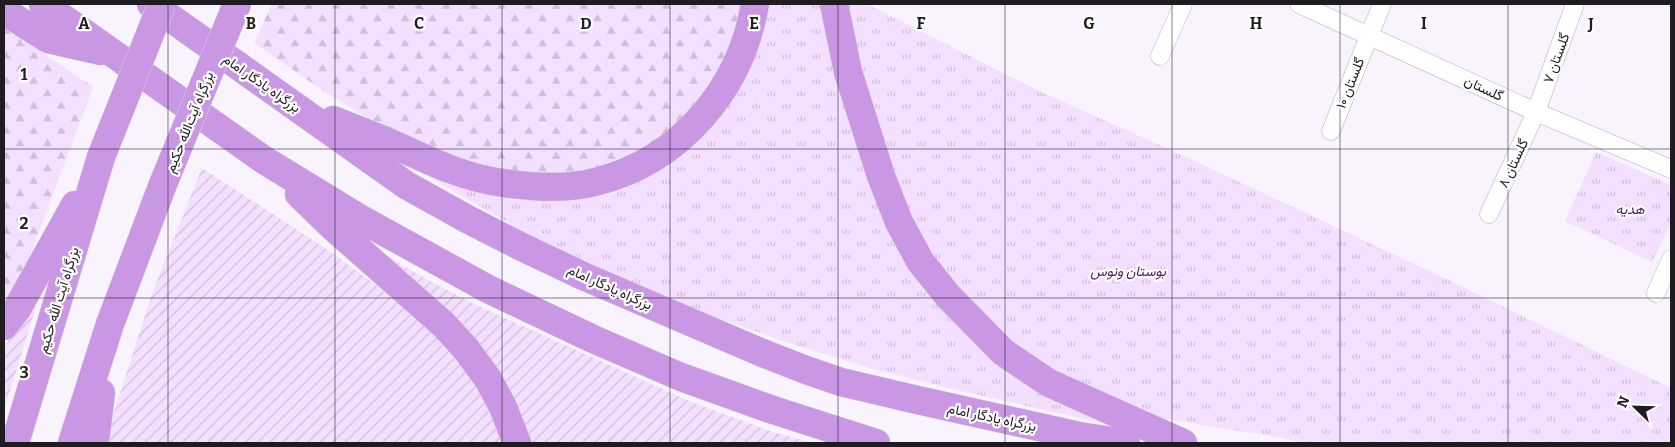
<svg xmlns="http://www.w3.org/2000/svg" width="1675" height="447" font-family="Bitter,Vazirmatn,serif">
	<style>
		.grass { fill: url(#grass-tufts) }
		.forest { fill: url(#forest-firs) }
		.garden { fill: url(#garden-furrows) }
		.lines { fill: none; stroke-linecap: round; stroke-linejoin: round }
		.street-casing { stroke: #b8aebe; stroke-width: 19 }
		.highway-casing { stroke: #d6d6d7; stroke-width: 29 }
		.street { stroke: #fff; stroke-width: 18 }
		.highway { stroke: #c997e4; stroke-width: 28 }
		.highway-bridge-casing { stroke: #d6d6d7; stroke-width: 29; stroke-linecap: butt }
		.highway-bridge { stroke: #c997e4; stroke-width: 28 }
		.grid { fill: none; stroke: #1e1b21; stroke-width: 1; stroke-opacity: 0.55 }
		.labels { text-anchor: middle; stroke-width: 4.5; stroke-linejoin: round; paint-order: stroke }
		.street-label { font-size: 14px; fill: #1e1b21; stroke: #fff }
		.park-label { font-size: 14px; font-style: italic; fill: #501c68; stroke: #fff }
		.grid-label { font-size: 16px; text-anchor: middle; font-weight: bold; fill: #1e1b21; stroke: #fff; stroke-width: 4.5; stroke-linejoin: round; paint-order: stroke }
	</style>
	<defs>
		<pattern id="grass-tufts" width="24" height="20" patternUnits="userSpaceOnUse" patternTransform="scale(1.25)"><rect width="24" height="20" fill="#f3dfff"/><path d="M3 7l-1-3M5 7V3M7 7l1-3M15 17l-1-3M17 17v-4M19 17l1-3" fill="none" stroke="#d0bfda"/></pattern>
		<pattern id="forest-firs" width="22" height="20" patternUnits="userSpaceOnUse" patternTransform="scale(1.25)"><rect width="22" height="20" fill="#f3dfff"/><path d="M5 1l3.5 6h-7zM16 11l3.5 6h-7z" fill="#d0bfda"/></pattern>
		<pattern id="garden-furrows" width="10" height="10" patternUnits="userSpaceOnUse" patternTransform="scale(1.25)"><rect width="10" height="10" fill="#f3dfff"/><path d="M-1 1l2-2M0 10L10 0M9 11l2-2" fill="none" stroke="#d0bfda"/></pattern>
	</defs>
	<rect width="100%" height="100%" fill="#f9f3fd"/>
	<!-- grass -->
	<g class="grass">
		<polygon points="768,4 822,4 930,294 1137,431 948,388 870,368 786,342 703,313 626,280 526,233 393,156 472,191 517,200 570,200 688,149 714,124 735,95 751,63 763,31"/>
		<polygon points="845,4 867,4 1039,91 1184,156 1446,279 1671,388 1671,443 1304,443 1277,437 1167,419 1131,409 1019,353 926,252 877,134"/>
		<polygon points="1596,152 1671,185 1671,224 1652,262 1565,221"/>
	</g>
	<!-- forest -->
	<g class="forest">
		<polygon points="272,4 743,4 741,13 722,67 692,111 650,145 603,168 560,176 509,173 461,159 374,122 322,90 254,43"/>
		<polygon points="4,27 93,87 22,277 4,305"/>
	</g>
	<!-- garden -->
	<g class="garden">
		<polygon points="202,168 325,248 387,293 433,328 468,373 494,414 504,443 104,443 153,291"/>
		<polygon points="368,245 428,280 474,304 689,401 770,431 814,443 530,443"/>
		<polygon points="57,249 36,307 4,410 4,348 35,296"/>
	</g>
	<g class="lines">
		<!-- street casing -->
		<g class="street-casing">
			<g id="street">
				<polyline points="1299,4 1536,112 1671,169"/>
				<polyline points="1160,56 1183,4"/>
				<polyline points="1331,131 1382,4"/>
				<polyline points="1489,214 1536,112 1575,4"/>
				<polyline points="1656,293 1671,259"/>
			</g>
		</g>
		<!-- highway casing -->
		<g class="highway-casing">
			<g id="highway">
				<polyline points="43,4 264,160 359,218 488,289 593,339 681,377 773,410 876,443"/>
				<polyline points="151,4 406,185 467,219 520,246 583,276 760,352 806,370 841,382 913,399 1079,436 1126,443"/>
				<polyline points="834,4 848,72 881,176 899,222 920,261 948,296 1003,352 1049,383 1183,443"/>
				<polyline points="4,11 48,39 101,51"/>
				<path d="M333,120C351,127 369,134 386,141C422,157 458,176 497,182C528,187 564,190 595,182C680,161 741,89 755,4"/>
				<polyline points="299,194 333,227 443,324 466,349 488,379 503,407 517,443"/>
				<polyline points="4,326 17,309 75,205"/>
				<polyline points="15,443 101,157"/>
				<polyline points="72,443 110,324 163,184"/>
				<polyline points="94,443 96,433 101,393"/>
			</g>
		</g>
		<!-- street -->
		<use href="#street" class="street"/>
		<!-- highway -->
		<use href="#highway" class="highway"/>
		<!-- highway-bridge casing -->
		<g class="highway-bridge-casing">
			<g id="highway-bridge">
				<polyline points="101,157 162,4"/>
				<polyline points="163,184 237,4"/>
			</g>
		</g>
		<!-- highway-bridge -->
		<use href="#highway-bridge" class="highway-bridge"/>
	</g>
	<!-- grid -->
	<path class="grid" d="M168,4V443M335,4V443M502,4V443M670,4V443M838,4V443M1005,4V443M1172,4V443M1340,4V443M1508,4V443M4,149H1671M4,298H1671"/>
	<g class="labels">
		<!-- street labels -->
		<g class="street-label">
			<text transform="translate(1556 58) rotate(-70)" y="5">گلستان ۷</text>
			<text transform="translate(262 83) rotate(35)" y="5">بزرگراه یادگار امام</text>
			<text transform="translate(1350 83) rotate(-68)" y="5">گلستان ۱۰</text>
			<text transform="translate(1484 88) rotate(25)" y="5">گلستان</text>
			<text transform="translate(189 122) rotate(-68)" y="5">بزرگراه آیت‌الله حکیم</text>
			<text transform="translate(1513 163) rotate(-65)" y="5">گلستان ۸</text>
			<text transform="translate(610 287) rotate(24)" y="5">بزرگراه یادگار امام</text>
			<text transform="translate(58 300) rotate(-73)" y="5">بزرگراه آیت الله حکیم</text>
			<text transform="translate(992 417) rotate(12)" y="5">بزرگراه یادگار امام</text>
		</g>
		<!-- park labels -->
		<g class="park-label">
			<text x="1630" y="214">هدیه</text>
			<text x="1128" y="276">بوستان ونوس</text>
		</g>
	</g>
	<g class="grid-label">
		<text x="84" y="29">A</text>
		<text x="251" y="29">B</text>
		<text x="419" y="29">C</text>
		<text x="586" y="29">D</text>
		<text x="754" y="29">E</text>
		<text x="921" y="29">F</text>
		<text x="1089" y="29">G</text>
		<text x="1256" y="29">H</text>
		<text x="1424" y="29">I</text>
		<text x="1591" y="29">J</text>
		<text x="24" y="80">1</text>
		<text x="24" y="229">2</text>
		<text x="24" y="378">3</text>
	</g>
	<!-- border -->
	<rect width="1675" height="447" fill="none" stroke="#1e1b21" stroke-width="10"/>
	<!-- north arrow -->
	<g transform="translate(1635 407) rotate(293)" stroke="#ffffff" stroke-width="4" paint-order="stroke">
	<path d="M0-4L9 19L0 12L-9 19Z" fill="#1e1b21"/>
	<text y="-8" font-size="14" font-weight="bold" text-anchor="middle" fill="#1e1b21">N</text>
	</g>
</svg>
